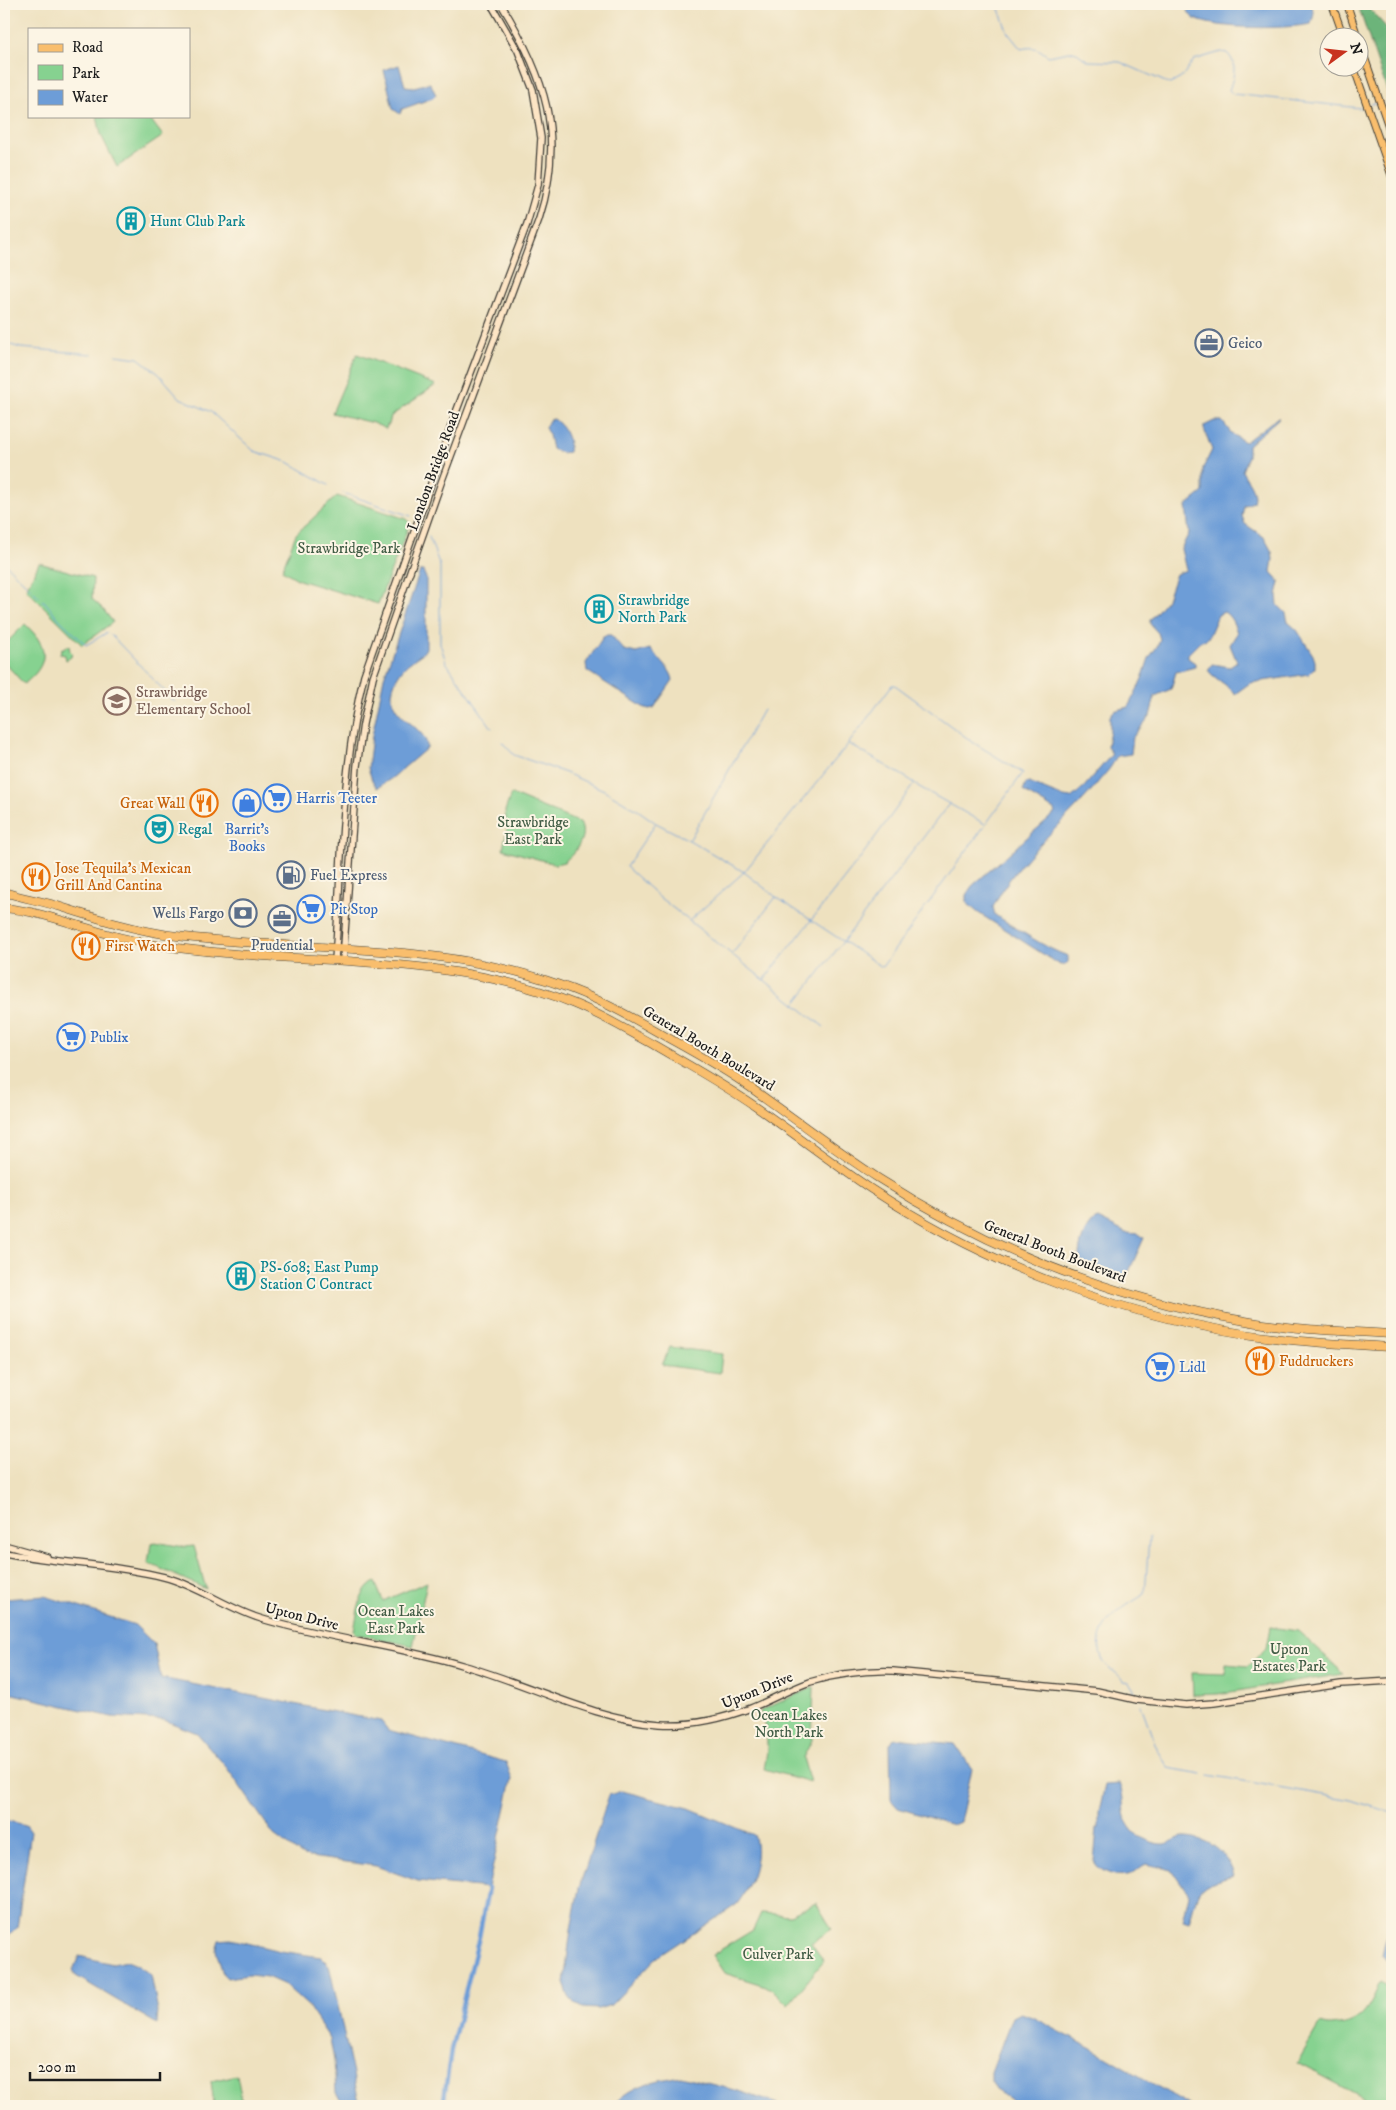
<svg xmlns="http://www.w3.org/2000/svg" width="1396" height="2110" font-family="'IM FELL DW Pica',serif">
	<style>
		.green { fill: #86d290; stroke: #517756 }
		.forest { fill: #6cb47a; stroke: #44684b }
		.water { fill: #6d9dd7; stroke: #445c7a }
		.lines { fill: none; stroke-linecap: round; stroke-linejoin: round }
		.stream { stroke: #6d9dd7; stroke-width: 1 }
		.canal { stroke: #6d9dd7; stroke-width: 4.5 }
		.secondary-casing { stroke: #3c3a34; stroke-width: 8 }
		.primary-casing { stroke: #3c3a34; stroke-width: 8 }
		.highway-casing { stroke: #3c3a34; stroke-width: 9 }
		.secondary { stroke: #fde5c5; stroke-width: 5.5 }
		.primary { stroke: #f9be6d; stroke-width: 6 }
		.highway { stroke: #f9be6d; stroke-width: 8 }
		.labels { text-anchor: middle; stroke-width: 4; stroke-linejoin: round; paint-order: stroke }
		.culture-label { font-size: 15px; fill: #0d838f; stroke: #fcf5e5; text-anchor: start }
		.service-label { font-size: 15px; fill: #4e5e75; stroke: #fcf5e5; text-anchor: start }
		.street-label { font-size: 15px; fill: #1c1c1c; stroke: #fcf5e5 }
		.park-label { font-size: 15px; fill: #415c45; stroke: #fcf5e5 }
		.education-label { font-size: 15px; fill: #785e54; stroke: #fcf5e5; text-anchor: start }
		.shop-label { font-size: 15px; fill: #366cbe; stroke: #fcf5e5; text-anchor: start }
		.food-label { font-size: 15px; fill: #c56008; stroke: #fcf5e5; text-anchor: start }
	</style>
	<rect width="100%" height="100%" fill="#fcf5e5"/>
	<filter id="ink" filterUnits="userSpaceOnUse"><feTurbulence type="fractalNoise" baseFrequency=".02" numOctaves="2"/><feDisplacementMap in="SourceGraphic" scale="10" xChannelSelector="R" yChannelSelector="G"/><feConvolveMatrix kernelMatrix="1 2 1 2 8 2 1 2 1" color-interpolation-filters="sRGB"/></filter>
	<filter id="wash" filterUnits="userSpaceOnUse"><feTurbulence type="fractalNoise" baseFrequency=".0096" numOctaves="4" result="noise"/><feDisplacementMap in="SourceGraphic" scale="20" xChannelSelector="R" yChannelSelector="G"/><feGaussianBlur stdDeviation="1.12" result="paint"/><feColorMatrix in="noise" values="0 0 0 0 0 0 0 0 0 0 0 0 0 0 0 0 0 1.4 0 .05"/><feComposite in="paint" operator="in"/></filter>
	<g filter="url(#wash)">
		<rect width="100%" height="100%" fill="#eee1bf"/>
		<!-- green -->
		<g class="green">
			<polygon points="97,116 148,116 163,136 117,167 101,135"/>
			<polygon points="357,354 436,385 391,416 389,425 387,425 386,429 373,423 332,413"/>
			<polygon points="337,496 406,519 410,523 378,604 299,580 282,570 296,534"/>
			<polygon points="39,563 93,578 92,599 102,608 113,622 82,645 26,589"/>
			<path d="M25,624C49,646 50,664 24,684L4,662V645Z"/>
			<polygon points="67,646 69,646 70,651 72,653 71,657 66,660 65,655 60,654 61,649"/>
			<path d="M511,794L580,823C588,837 575,853 564,862L555,864L503,849L507,829L505,811Z"/>
			<polygon points="670,1347 722,1354 720,1373 662,1365"/>
			<polygon points="155,1542 184,1547 194,1546 206,1589 148,1563 151,1543"/>
			<path d="M375,1582L383,1601L427,1582L413,1646L356,1634L354,1630C358,1613 358,1591 375,1582Z"/>
			<polygon points="1270,1627 1298,1631 1344,1674 1218,1694 1193,1695 1192,1673 1226,1674 1226,1664 1248,1666 1266,1648"/>
			<path d="M814,1687L812,1740L803,1758L810,1782L764,1769C769,1746 768,1733 760,1711Z"/>
			<polygon points="816,1903 832,1929 811,1943 824,1961 788,2005 775,1992 766,1986 724,1973 712,1955 753,1930 761,1913 790,1915"/>
			<path d="M1380,1982L1392,1988V2106H1378L1297,2063L1320,2024C1327,2027 1332,2026 1339,2025C1363,2023 1372,2002 1380,1982Z"/>
			<polygon points="237,2075 243,2106 214,2106 211,2081"/>
		</g>
		<!-- forest -->
		<polygon class="forest" points="1359,4 1365,4 1386,27 1392,49 1392,105 1358,6"/>
		<!-- water -->
		<g class="water">
			<path d="M1190,4H1311L1314,14L1311,24C1285,29 1219,30 1195,19C1190,16 1188,12 1187,7Z"/>
			<polygon points="399,65 405,86 414,87 429,83 431,84 436,95 433,98 402,109 400,114 393,109 384,70"/>
			<path d="M1278,417L1279,418L1248,445V456L1242,471C1247,481 1257,490 1253,502L1244,506L1242,516L1245,524L1264,537L1272,552L1273,559L1271,572L1280,582L1277,595L1278,605L1286,613L1288,622L1297,630L1313,655L1315,661V668L1309,674L1250,683L1235,694C1227,684 1213,678 1208,670L1212,664L1230,667L1237,662L1230,645L1237,633C1235,626 1231,616 1224,612L1218,615L1208,638L1200,642L1188,654V658L1195,663V667L1176,672L1171,689L1155,696L1150,716L1133,737L1131,754L1118,756L1115,759C1112,767 1105,774 1099,781C1066,824 1017,857 993,907L995,915C1019,929 1042,947 1068,956V962L1066,964L1060,965L977,912L966,902V895L972,886L1055,813L1054,810L1023,791L1026,783H1029L1064,797L1071,798L1084,787L1112,754L1107,746L1110,730V716L1114,711L1128,707L1141,682L1149,658L1158,645L1160,639L1158,633L1150,624V620L1167,599L1176,574L1186,570L1181,549L1189,533L1186,506L1203,492V468L1212,450L1204,429V426L1214,421H1222L1232,434L1245,442Z"/>
			<path d="M554,419C564,426 571,440 569,452L562,453L552,449L549,435L545,428L549,420Z"/>
			<path d="M420,571H423L426,578V648C423,655 417,656 412,661C401,668 391,684 392,698C395,720 428,728 427,748L392,778L377,788L372,780L368,768L372,736L384,677Z"/>
			<path d="M607,635H611L624,650L636,653L650,649C657,657 672,670 673,680L654,708L649,709L643,707L587,671L586,663L603,637Z"/>
			<path d="M1098,1219L1126,1233L1139,1234L1144,1238L1127,1276L1119,1277L1080,1261C1076,1250 1086,1222 1098,1219Z"/>
			<polygon points="45,1596 135,1625 154,1644 161,1678 381,1721 388,1730 506,1762 512,1779 488,1888 418,1881 376,1866 303,1856 274,1835 227,1768 197,1733 164,1720 112,1717 4,1692 4,1599"/>
			<polygon points="894,1738 955,1744 972,1769 960,1822 953,1825 898,1808 891,1800 890,1744"/>
			<path d="M1119,1784C1127,1798 1118,1814 1133,1831C1139,1838 1156,1845 1165,1844C1172,1843 1178,1836 1187,1837C1210,1839 1228,1853 1234,1876C1195,1886 1200,1886 1189,1923L1183,1921L1189,1894L1172,1870L1146,1864C1141,1866 1137,1871 1133,1873C1122,1879 1100,1874 1094,1861L1097,1828H1099V1811L1105,1785Z"/>
			<path d="M622,1791L689,1808L754,1835C762,1855 750,1889 736,1905L655,1959L611,2005L598,2009L582,2008L575,2004L569,1997L564,1983L571,1929L579,1888L609,1795Z"/>
			<polygon points="4,1820 26,1825 31,1832 17,1928 9,1936 4,1933"/>
			<polygon points="1392,1931 1392,1963 1386,1960 1382,1955 1387,1933"/>
			<polygon points="231,1939 280,1951 321,1957 329,1965 360,2106 346,2106 336,2093 334,2061 330,2039 308,2006 285,1985 267,1977 249,1975 227,1978 223,1974 216,1950 219,1940"/>
			<polygon points="79,1956 113,1964 127,1961 137,1965 151,1975 158,2011 157,2024 76,1976 73,1970"/>
			<polygon points="1020,2013 1032,2017 1100,2053 1191,2106 1021,2106 995,2090 991,2083 991,2072 1012,2017"/>
			<path d="M681,2076L738,2091L784,2106H704L681,2102L679,2106H670L667,2104L655,2106H612C632,2084 653,2081 681,2076Z"/>
		</g>
		<g class="lines">
			<!-- stream -->
			<g class="stream">
				<path d="M997,4L1008,33L1021,49C1034,46 1038,48 1048,56L1074,51L1088,61L1120,62L1170,84L1181,78L1194,60L1221,52L1227,53C1238,64 1234,76 1229,90L1233,94L1360,108"/>
				<polyline points="1379,4 1392,13"/>
				<polyline points="1371,104 1376,103"/>
				<polyline points="1385,104 1387,104"/>
				<polyline points="1391,104 1392,105"/>
				<polyline points="1362,107 1364,106"/>
				<polyline points="4,343 21,348 92,354"/>
				<polyline points="116,355 138,358 159,374 180,398 211,412 254,451 288,462 328,485"/>
				<polyline points="343,493 411,516"/>
				<polyline points="429,537 440,566 440,643 446,662 492,728"/>
				<path d="M4,562C15,574 27,585 39,597"/>
				<polyline points="42,601 44,601 59,619 86,645 108,632 177,704"/>
				<polyline points="502,742 514,755 566,773 604,790 639,811 656,823 689,840 744,872 776,897 882,967 1023,773 974,743 895,685 892,685 849,743 744,872 690,920"/>
				<polyline points="849,744 912,781 914,784 985,824"/>
				<polyline points="655,824 626,867 659,897 824,1027"/>
				<polyline points="690,839 763,710"/>
				<polyline points="733,953 776,897"/>
				<polyline points="764,980 858,861 914,784"/>
				<polyline points="795,1004 949,804"/>
				<path d="M1139,1698L1129,1682L1123,1681C1118,1671 1105,1669 1102,1658C1090,1626 1122,1608 1145,1594L1149,1537"/>
				<polyline points="1141,1705 1156,1746 1168,1768 1202,1774"/>
				<polyline points="1209,1775 1352,1800 1392,1813"/>
			</g>
			<!-- canal -->
			<polyline class="canal" points="443,2106 451,2050 479,1937 488,1888"/>
		</g>
	</g>
	<g filter="url(#ink)">
		<g class="lines">
			<!-- secondary casing -->
			<g class="secondary-casing">
				<g id="secondary">
					<path d="M335,960C342,864 341,768 364,675L455,415L527,224L538,185L541,138L533,90L518,51L491,4"/>
					<path d="M343,960L357,766L363,724L373,677L441,483L539,219C566,135 545,76 501,4"/>
					<polyline points="4,1545 47,1557"/>
					<path d="M4,1553C57,1563 112,1564 164,1577C199,1586 228,1609 262,1619C329,1639 399,1646 465,1666C529,1684 593,1719 660,1724C691,1726 722,1719 751,1708C771,1700 790,1689 810,1682C837,1674 865,1670 893,1671L1097,1691L1137,1700L1186,1705L1214,1703L1341,1684L1392,1681"/>
				</g>
			</g>
			<!-- primary casing -->
			<g class="primary-casing">
				<g id="primary">
					<polyline points="1332,4 1344,38"/>
					<polyline points="1347,4 1358,38"/>
					<polyline points="1358,38 1392,137"/>
					<polyline points="1354,68 1392,177"/>
				</g>
			</g>
			<!-- highway casing -->
			<g class="highway-casing">
				<g id="highway">
					<path d="M4,892C22,898 42,901 61,907C99,919 137,931 177,936C305,952 437,941 560,985C593,996 624,1013 654,1030C682,1046 711,1061 738,1079C785,1111 830,1147 878,1178C992,1251 1118,1300 1251,1322C1298,1330 1345,1331 1392,1334"/>
					<path d="M4,908C37,911 66,922 97,931C124,939 151,945 178,948C310,966 449,952 575,1004C602,1015 628,1031 654,1045C688,1065 723,1084 756,1107C795,1134 832,1163 871,1189C991,1268 1131,1320 1273,1338C1313,1343 1353,1345 1392,1347"/>
				</g>
			</g>
			<!-- secondary -->
			<use href="#secondary" class="secondary"/>
			<!-- primary -->
			<use href="#primary" class="primary"/>
			<!-- highway -->
			<use href="#highway" class="highway"/>
		</g>
	</g>
	<!-- icons -->
	<defs>
		<g id="building-ring" transform="scale(1.4375)"><circle r="9.5" fill="#fcf5e5" stroke="#0f9aa8" stroke-width="1.5"/><path d="M-4-6H4V6H1V3H-1V6H-4ZM-2.5-4.3h1.7v1.8h-1.7ZM.8-4.3h1.7v1.8H.8ZM-2.5-1h1.7V.8h-1.7ZM.8-1h1.7V.8H.8Z" fill="#0f9aa8"/></g>
		<g id="office-ring" transform="scale(1.4375)"><circle r="9.5" fill="#fcf5e5" stroke="#5c6f8a" stroke-width="1.5"/><path d="M-6-3h4V-5.5h4V-3h4V5H-6ZM-1-4.5V-3h2v-1.5ZM-6 0V1H6V0Z" fill="#5c6f8a"/></g>
		<g id="school-ring" transform="scale(1.4375)"><circle r="9.5" fill="#fcf5e5" stroke="#8d6e63" stroke-width="1.5"/><path d="M0-5L7-2L0 1L-7-2ZM-4 1L0 2.5L4 1V4Q0 6-4 4Z" fill="#8d6e63"/></g>
		<g id="supermarket-ring" transform="scale(1.4375)"><circle r="9.5" fill="#fcf5e5" stroke="#3f7fe0" stroke-width="1.5"/><path d="M-6-5.5h2.5l.6 2H6L4.5 2H-2.5L-4.4-4H-6ZM-1.5 3.2a1.3 1.3 0 1 0 .1 0ZM3 3.2a1.3 1.3 0 1 0 .1 0Z" fill="#3f7fe0"/></g>
		<g id="restaurant-ring" transform="scale(1.4375)"><circle r="9.5" fill="#fcf5e5" stroke="#e8710a" stroke-width="1.5"/><path d="M-5-6h1v4h1v-4h1v4h1v-4h1v5L-1.5 .5V6h-2V.5L-5-1ZM5-6V6H3V1.5H1.5Q1.5-4 5-6Z" fill="#e8710a"/></g>
		<g id="shop-ring" transform="scale(1.4375)"><circle r="9.5" fill="#fcf5e5" stroke="#3f7fe0" stroke-width="1.5"/><path d="M-5-2.5h2.3a2.7 3.5 0 0 1 5.4 0H5L5.5 6h-11ZM-1.5-2.5h3a1.5 2.3 0 0 0-3 0Z" fill="#3f7fe0"/></g>
		<g id="theatre-ring" transform="scale(1.4375)"><circle r="9.5" fill="#fcf5e5" stroke="#0f9aa8" stroke-width="1.5"/><path d="M-5-5.5Q0-4 5-5.5V0Q5 5 0 6Q-5 5-5 0ZM-3.3-2.5H-1v1.5H-3.3ZM1-2.5H3.3v1.5H1ZM-2.8 1Q0 5.5 2.8 1Z" fill="#0f9aa8"/></g>
		<g id="fuel-ring" transform="scale(1.4375)"><circle r="9.5" fill="#fcf5e5" stroke="#5c6f8a" stroke-width="1.5"/><path d="M-5.5-6h7V0h2V4h1.3V-2.5L3-4.5l.8-.8L6-3V5H2.5V1h-1V6h-7ZM-4.2-4.7v3.2H.2V-4.7Z" fill="#5c6f8a"/></g>
		<g id="bank-ring" transform="scale(1.4375)"><circle r="9.5" fill="#fcf5e5" stroke="#5c6f8a" stroke-width="1.5"/><path d="M-6-4H6V4H-6ZM0-2.3a2.3 2.3 0 1 0 0 4.6a2.3 2.3 0 1 0 0-4.6Z" fill="#5c6f8a"/></g>
	</defs>
	<g fill-rule="evenodd">
		<use href="#building-ring" x="131" y="221"/>
		<use href="#office-ring" x="1209" y="343"/>
		<use href="#building-ring" x="599" y="609"/>
		<use href="#school-ring" x="117" y="701"/>
		<use href="#supermarket-ring" x="277" y="798"/>
		<use href="#restaurant-ring" x="204" y="803"/>
		<use href="#shop-ring" x="247" y="803"/>
		<use href="#theatre-ring" x="159" y="829"/>
		<use href="#fuel-ring" x="291" y="875"/>
		<use href="#restaurant-ring" x="36" y="877"/>
		<use href="#supermarket-ring" x="311" y="909"/>
		<use href="#bank-ring" x="243" y="913"/>
		<use href="#office-ring" x="282" y="919"/>
		<use href="#restaurant-ring" x="86" y="946"/>
		<use href="#supermarket-ring" x="71" y="1037"/>
		<use href="#building-ring" x="241" y="1276"/>
		<use href="#restaurant-ring" x="1260" y="1361"/>
		<use href="#supermarket-ring" x="1160" y="1367"/>
	</g>
	<g class="labels">
		<!-- culture labels -->
		<g class="culture-label">
			<text x="150" y="226">Hunt Club Park</text>
			<text x="618" y="605">Strawbridge<tspan x="618" dy="17">North Park</tspan></text>
			<text x="178" y="834">Regal</text>
			<text x="260" y="1272">PS-608; East Pump<tspan x="260" dy="17">Station C Contract</tspan></text>
		</g>
		<!-- service labels -->
		<g class="service-label">
			<text x="1228" y="348">Geico</text>
			<text x="310" y="880">Fuel Express</text>
			<text x="224" y="918" text-anchor="end">Wells Fargo</text>
			<text x="282" y="950" text-anchor="middle">Prudential</text>
		</g>
		<!-- street labels -->
		<g class="street-label">
			<text transform="translate(433 471) rotate(-70)" y="5">London Bridge Road</text>
			<text transform="translate(709 1048) rotate(31)" y="5">General Booth Boulevard</text>
			<text transform="translate(1055 1251) rotate(21)" y="5">General Booth Boulevard</text>
			<text transform="translate(302 1616) rotate(14)" y="5">Upton Drive</text>
			<text transform="translate(757 1690) rotate(-22)" y="5">Upton Drive</text>
		</g>
		<!-- park labels -->
		<g class="park-label">
			<text x="349" y="553">Strawbridge Park</text>
			<text x="533" y="827">Strawbridge<tspan x="533" dy="17">East Park</tspan></text>
			<text x="396" y="1616">Ocean Lakes<tspan x="396" dy="17">East Park</tspan></text>
			<text x="1289" y="1654">Upton<tspan x="1289" dy="17">Estates Park</tspan></text>
			<text x="789" y="1720">Ocean Lakes<tspan x="789" dy="17">North Park</tspan></text>
			<text x="778" y="1959">Culver Park</text>
		</g>
		<!-- education labels -->
		<g class="education-label">
			<text x="136" y="697">Strawbridge<tspan x="136" dy="17">Elementary School</tspan></text>
		</g>
		<!-- shop labels -->
		<g class="shop-label">
			<text x="296" y="803">Harris Teeter</text>
			<text x="247" y="834" text-anchor="middle">Barrit's<tspan x="247" dy="17">Books</tspan></text>
			<text x="330" y="914">Pit Stop</text>
			<text x="90" y="1042">Publix</text>
			<text x="1179" y="1372">Lidl</text>
		</g>
		<!-- food labels -->
		<g class="food-label">
			<text x="185" y="808" text-anchor="end">Great Wall</text>
			<text x="55" y="873">Jose Tequila's Mexican<tspan x="55" dy="17">Grill And Cantina</tspan></text>
			<text x="105" y="951">First Watch</text>
			<text x="1279" y="1366">Fuddruckers</text>
		</g>
	</g>
	<!-- margin -->
	<rect width="1396" height="2110" fill="none" stroke="#fcf5e5" stroke-width="20"/>
	<!-- legend -->
	<rect x="28" y="28" width="162" height="90" fill="#fcf5e5" stroke="#a29e95"/>
	<rect x="38" y="44" width="25" height="8" fill="#f9be6d" stroke="#a29e95"/>
	<text x="72" y="52" font-size="15" fill="#1c1c1c">Road</text>
	<rect x="38" y="65" width="25" height="15" fill="#86d290" stroke="#a29e95"/>
	<text x="72" y="78" font-size="15" fill="#1c1c1c">Park</text>
	<rect x="38" y="90" width="25" height="15" fill="#6d9dd7" stroke="#a29e95"/>
	<text x="72" y="102" font-size="15" fill="#1c1c1c">Water</text>
	<!-- north arrow -->
	<g transform="translate(1344 52) rotate(75)"><circle r="24" fill="#fcf5e5" stroke="#a29e95"/>
	<path d="M0-4L9 19L0 12L-9 19Z" fill="#c8321e"/>
	<text y="-8" font-size="14" font-weight="bold" text-anchor="middle" fill="#1c1c1c">N</text>
	</g>
	<!-- scale -->
	<path d="M30 2072v8h130v-8" fill="none" stroke="#1c1c1c" stroke-width="2.5"/>
	<text x="38" y="2072" font-size="15" fill="#1c1c1c" stroke="#fcf5e5" stroke-width="4" paint-order="stroke">200 m</text>
</svg>
